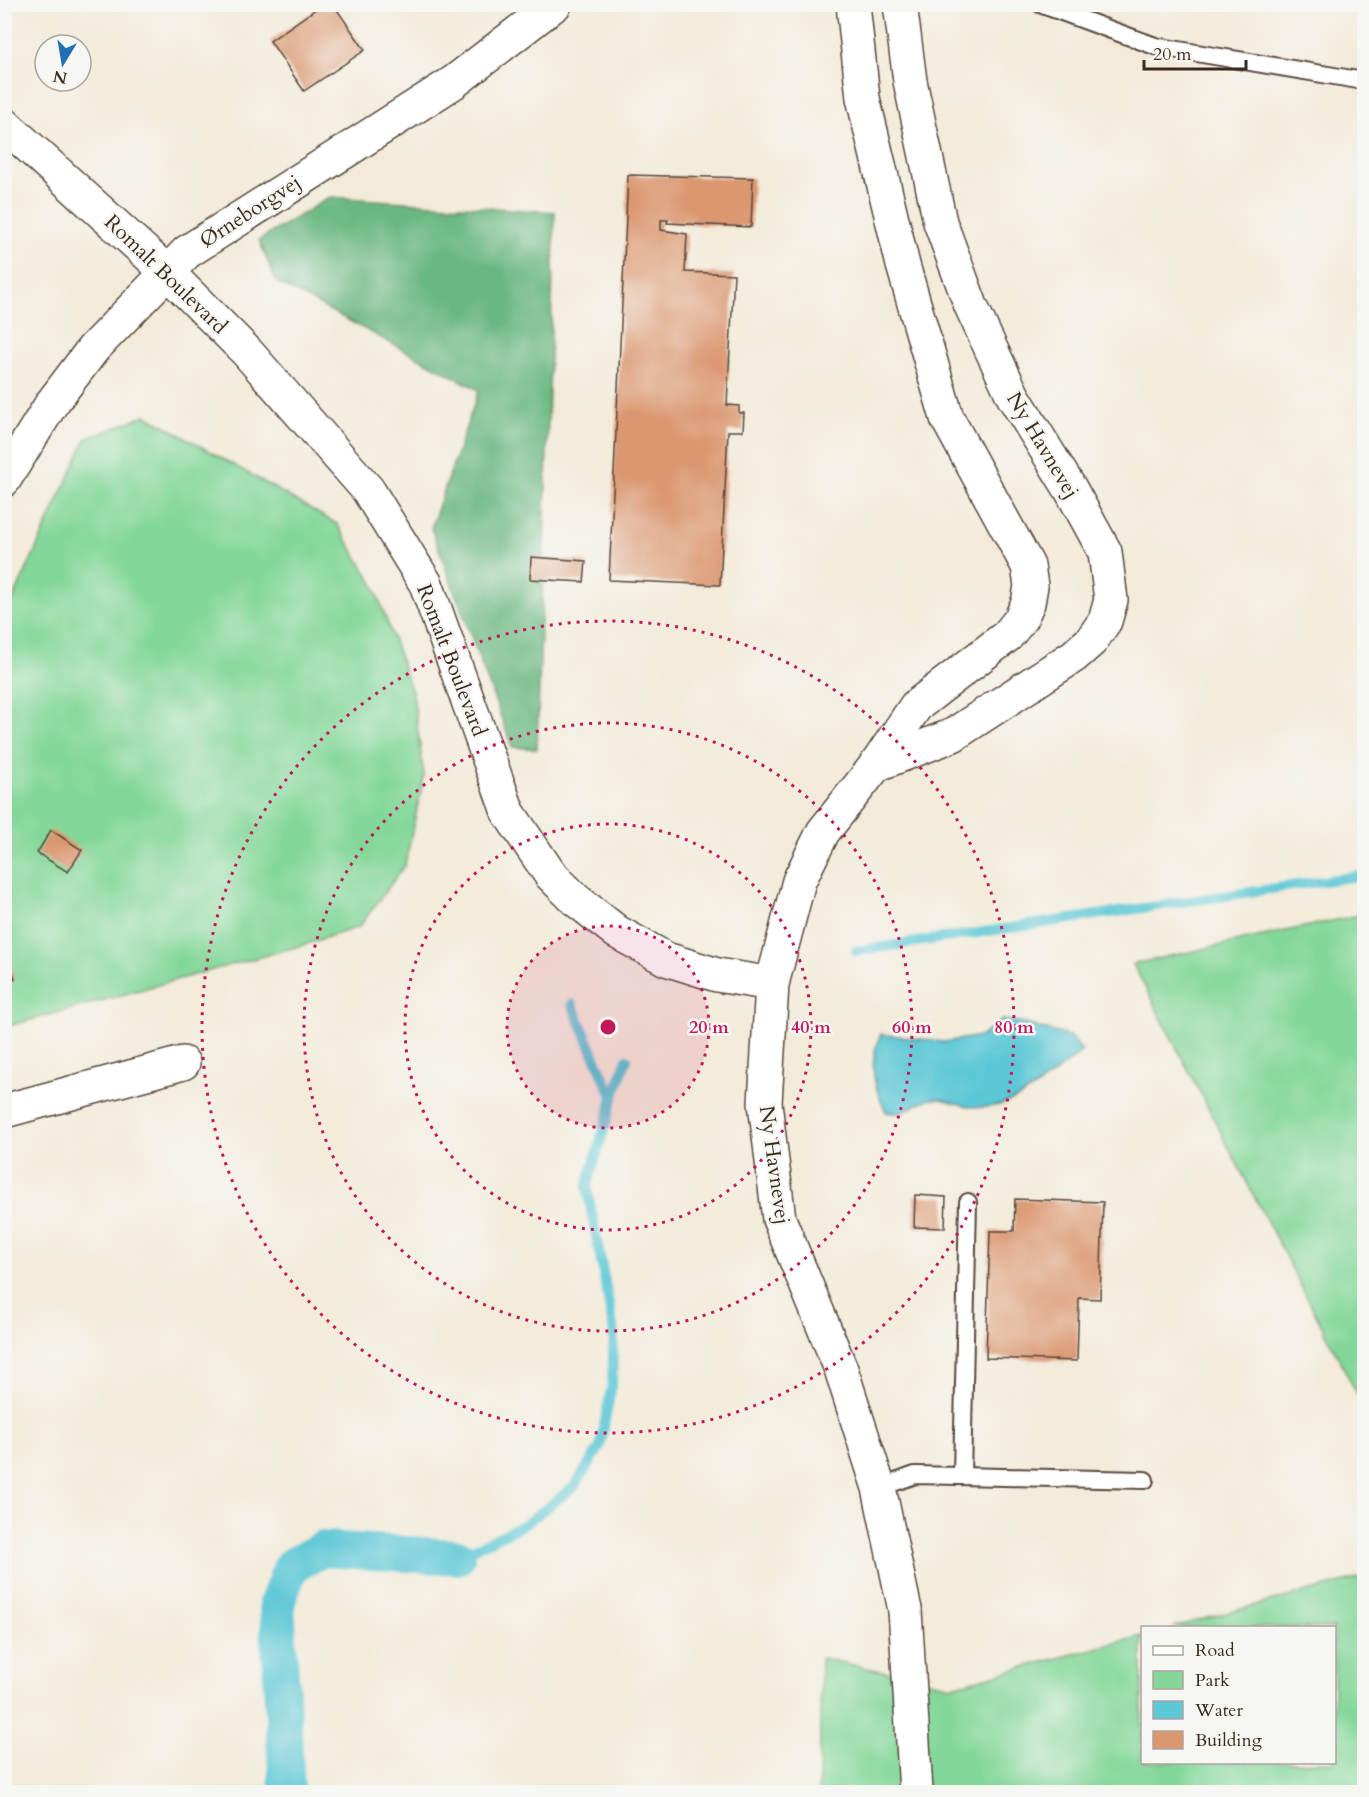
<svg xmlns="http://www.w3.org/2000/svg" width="1369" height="1797" font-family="Cardo,serif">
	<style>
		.green { fill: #83d799; stroke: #5f805c; stroke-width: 1.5 }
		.forest { fill: #6ab881; stroke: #527150; stroke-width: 1.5 }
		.water { fill: #5cc7d6; stroke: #4c787a; stroke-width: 1.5 }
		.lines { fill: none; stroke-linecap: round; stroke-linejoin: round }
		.stream { stroke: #5cc7d6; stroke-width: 10 }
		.canal { stroke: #5cc7d6; stroke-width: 36 }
		.building { fill: #db9770 }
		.lane-casing { stroke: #57473a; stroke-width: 20 }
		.street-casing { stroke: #57473a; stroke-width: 36 }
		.secondary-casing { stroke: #57473a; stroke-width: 36 }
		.lane { stroke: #fff; stroke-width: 16 }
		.street { stroke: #fff; stroke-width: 33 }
		.secondary { stroke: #fff; stroke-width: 33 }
		.ring { fill: none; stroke: #c2185b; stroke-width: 3; stroke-dasharray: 3 6 }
		.labels { text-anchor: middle; stroke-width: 5; stroke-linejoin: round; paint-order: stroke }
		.street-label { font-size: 21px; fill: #3b2a1e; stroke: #f6f6f2 }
		.centre { fill: #c2185b; stroke: #f6f6f2; stroke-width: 3 }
		.ring-label { font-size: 18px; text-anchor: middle; font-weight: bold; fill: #c2185b; stroke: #f6f6f2; stroke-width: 5; stroke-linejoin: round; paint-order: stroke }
	</style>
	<rect width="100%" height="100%" fill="#f6f6f2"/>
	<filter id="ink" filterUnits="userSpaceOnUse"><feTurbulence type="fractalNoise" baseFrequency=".0167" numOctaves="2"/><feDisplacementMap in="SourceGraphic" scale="12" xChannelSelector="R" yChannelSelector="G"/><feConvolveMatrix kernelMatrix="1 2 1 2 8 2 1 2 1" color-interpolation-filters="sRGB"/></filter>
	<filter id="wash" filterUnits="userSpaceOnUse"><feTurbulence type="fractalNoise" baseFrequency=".008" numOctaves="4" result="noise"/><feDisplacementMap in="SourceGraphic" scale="24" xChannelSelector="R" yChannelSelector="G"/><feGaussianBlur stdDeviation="1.35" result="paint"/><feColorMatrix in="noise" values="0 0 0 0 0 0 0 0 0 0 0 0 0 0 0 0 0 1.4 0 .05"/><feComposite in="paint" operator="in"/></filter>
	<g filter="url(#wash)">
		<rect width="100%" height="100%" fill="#f3ebda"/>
		<!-- green -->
		<g class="green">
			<polygon points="146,415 337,524 374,585 413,695 424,776 405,865 359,927 303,945 5,1027 5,617 86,439"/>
			<polygon points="1364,914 1364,1407 1133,964"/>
			<polygon points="1364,1577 1364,1792 819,1792 821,1658 952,1686 1142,1636 1142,1762 1334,1762 1334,1628 1173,1627"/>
		</g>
		<!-- forest -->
		<polygon class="forest" points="330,197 555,212 537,749 512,747 431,528 479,390 276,282 259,240"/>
		<!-- water -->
		<path class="water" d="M1002,1020L1019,1022L1071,1037L1082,1051C1053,1074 1014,1112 974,1107C959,1106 943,1096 928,1100C909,1105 909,1116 886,1112C873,1087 868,1060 881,1034L944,1042L981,1036Z"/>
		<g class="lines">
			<!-- stream -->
			<g class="stream">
				<polyline points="856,951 1364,875"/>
				<polyline points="613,1098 627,1059"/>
				<polyline points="457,1557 525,1524 574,1487 600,1447 612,1384 614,1331 587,1187 613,1098 572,1004"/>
			</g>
			<!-- canal -->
			<polyline class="canal" points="287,1792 277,1603 291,1566 323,1549 457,1557"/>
		</g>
		<g id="blocks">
			<!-- building -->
			<g class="building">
				<polygon points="323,4 333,4 365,50 304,91 270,41"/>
				<polygon points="1343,4 1364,4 1364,9 1343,6"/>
				<polygon points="628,175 753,178 751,227 667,223 668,220 661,220 661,230 687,234 685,272 734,274 727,405 739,406 739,413 744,413 743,431 728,431 720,585 609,580"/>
				<polygon points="531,557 586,561 584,582 530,579"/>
				<polygon points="51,830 82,850 68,872 37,853"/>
				<polygon points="4,947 15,979 4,982"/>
				<polygon points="915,1195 946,1197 945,1228 914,1227"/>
				<polygon points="1015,1199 1103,1202 1100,1299 1079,1298 1077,1361 986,1358 990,1231 1014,1231"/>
			</g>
		</g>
	</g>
	<g filter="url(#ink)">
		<use href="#blocks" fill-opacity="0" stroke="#57473a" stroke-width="1.5"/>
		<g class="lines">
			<!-- lane casing -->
			<g class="lane-casing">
				<g id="lane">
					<polyline points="1040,4 1155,46 1364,81"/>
					<polyline points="962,1476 968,1202"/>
					<polyline points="879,1488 915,1475 1145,1480"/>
				</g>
			</g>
			<!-- street casing -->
			<g class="street-casing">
				<g id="street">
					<polyline points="4,480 52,403 93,349 187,252 454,82 555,4"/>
					<polyline points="4,1111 183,1063"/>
					<polyline points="905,1610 916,1792"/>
				</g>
			</g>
			<!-- secondary casing -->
			<g class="secondary-casing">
				<g id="secondary">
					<polyline points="853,4 863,98 903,265 947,418 1028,566 1031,586 1028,603 1020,620 1007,636 916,706 876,765 823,832 799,881 772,984 765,1103 779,1219 841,1369 879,1488 905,1610"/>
					<polyline points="4,124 166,271 246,351 368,490 426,584 508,812 550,874 575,899 617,932 666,959 717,975 772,984"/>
					<polyline points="876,765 953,735 1074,656 1091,641 1105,621 1111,600 1105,552 1071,490 1013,396 971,306 940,222 910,81 900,4"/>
				</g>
			</g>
			<!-- lane -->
			<use href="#lane" class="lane"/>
			<!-- street -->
			<use href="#street" class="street"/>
			<!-- secondary -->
			<use href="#secondary" class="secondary"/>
		</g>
	</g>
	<!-- distance rings -->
	<circle cx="608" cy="1027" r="101" fill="#c2185b" fill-opacity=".12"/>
	<g class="ring">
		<circle cx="608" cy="1027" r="101"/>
		<circle cx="608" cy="1027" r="203"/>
		<circle cx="608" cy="1027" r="304"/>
		<circle cx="608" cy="1027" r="406"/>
	</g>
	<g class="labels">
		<!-- street labels -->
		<g class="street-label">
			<text transform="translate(250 211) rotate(-33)" y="7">Ørneborgvej</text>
			<text transform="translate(166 274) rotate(44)" y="7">Romalt Boulevard</text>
			<text transform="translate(1043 445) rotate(59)" y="7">Ny Havnevej</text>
			<text transform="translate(452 660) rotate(69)" y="7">Romalt Boulevard</text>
			<text transform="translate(775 1165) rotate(82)" y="7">Ny Havnevej</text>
		</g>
	</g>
	<circle cx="608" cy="1027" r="9" class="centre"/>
	<g class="ring-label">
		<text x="709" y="1033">20 m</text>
		<text x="811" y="1033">40 m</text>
		<text x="912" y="1033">60 m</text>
		<text x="1014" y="1033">80 m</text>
	</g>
	<!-- margin -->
	<rect width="1369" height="1797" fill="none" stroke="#f6f6f2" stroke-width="24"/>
	<!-- legend -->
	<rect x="1141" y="1626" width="195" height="138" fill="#f6f6f2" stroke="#aba49d" stroke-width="1.5"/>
	<rect x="1153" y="1646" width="30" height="9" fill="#ffffff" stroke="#aba49d" stroke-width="1.5"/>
	<text x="1195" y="1656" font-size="18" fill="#3b2a1e">Road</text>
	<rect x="1153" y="1671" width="30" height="18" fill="#83d799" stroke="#aba49d" stroke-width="1.5"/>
	<text x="1195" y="1686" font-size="18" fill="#3b2a1e">Park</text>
	<rect x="1153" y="1701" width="30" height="18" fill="#5cc7d6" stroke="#aba49d" stroke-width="1.5"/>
	<text x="1195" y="1716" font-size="18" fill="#3b2a1e">Water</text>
	<rect x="1153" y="1731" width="30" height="18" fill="#db9770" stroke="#aba49d" stroke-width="1.5"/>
	<text x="1195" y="1746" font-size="18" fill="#3b2a1e">Building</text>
	<!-- north arrow -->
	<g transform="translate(63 63) rotate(191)"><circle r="28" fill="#f6f6f2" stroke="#aba49d" stroke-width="1.5"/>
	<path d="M0-4.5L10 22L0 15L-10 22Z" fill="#1f6fb2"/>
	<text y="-9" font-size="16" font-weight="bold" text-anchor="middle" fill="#3b2a1e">N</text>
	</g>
	<!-- scale -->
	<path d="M1144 60v9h102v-9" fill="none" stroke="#3b2a1e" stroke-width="3"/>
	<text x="1153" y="60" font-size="18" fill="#3b2a1e" stroke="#f6f6f2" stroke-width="4.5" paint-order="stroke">20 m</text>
</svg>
